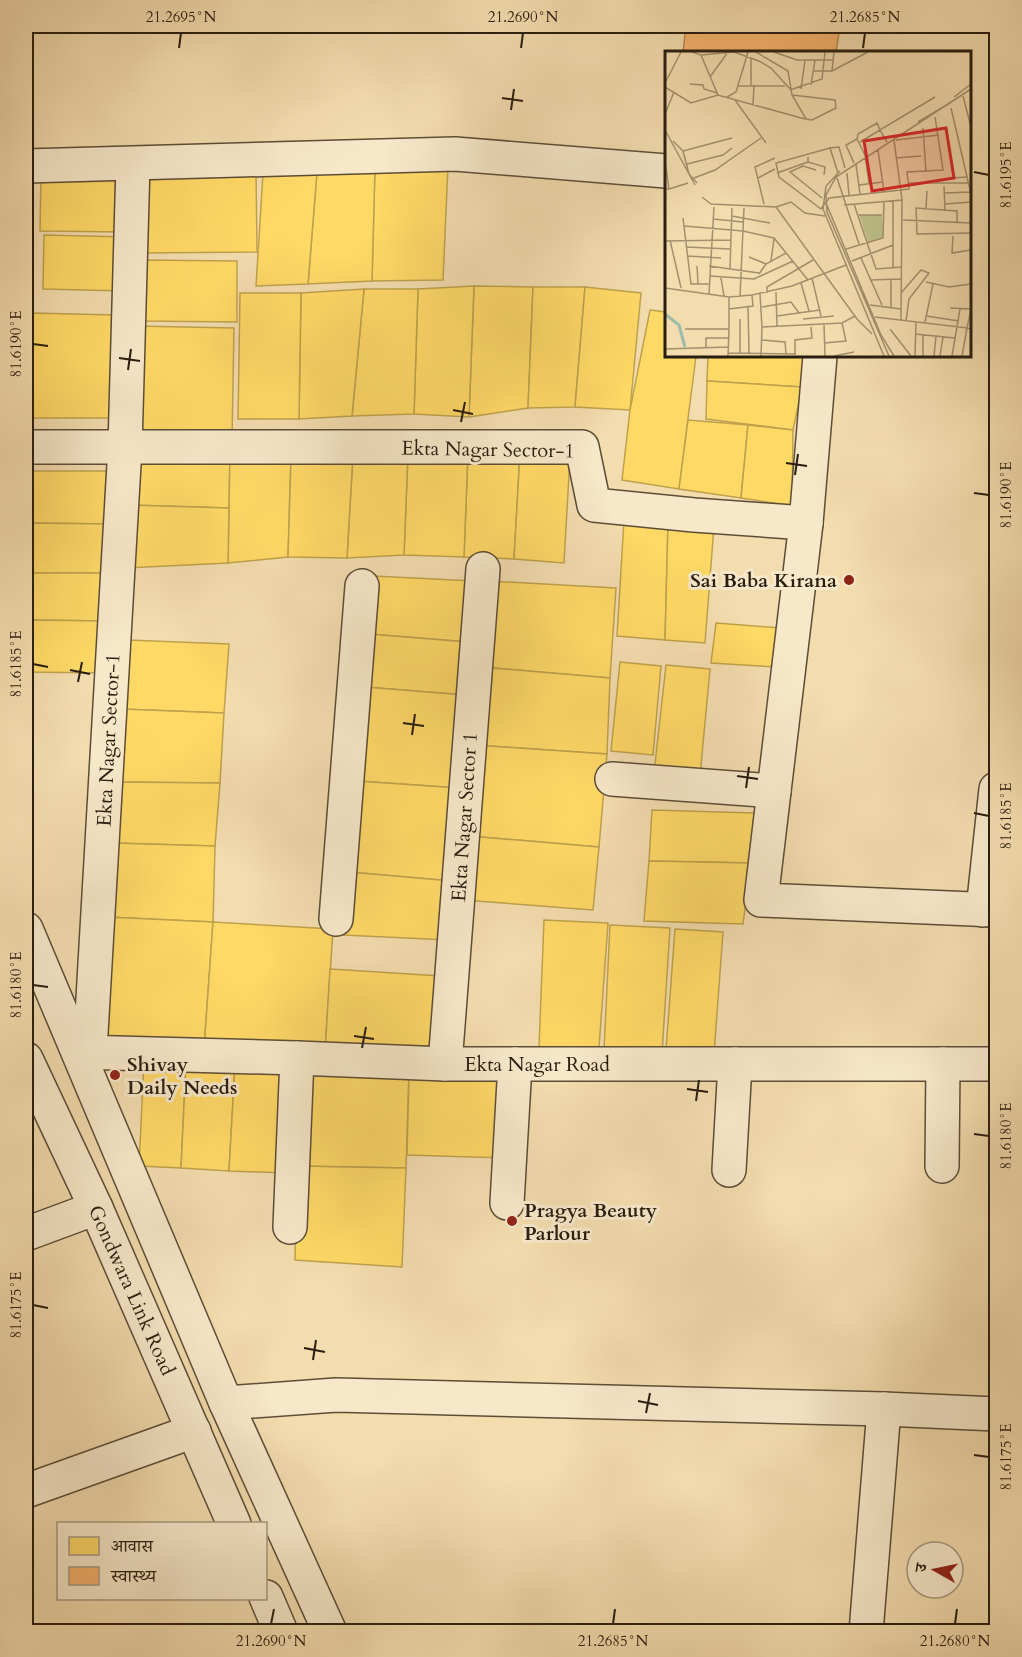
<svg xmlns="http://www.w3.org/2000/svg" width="1022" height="1657" font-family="Cardo,'Noto Serif Devanagari',serif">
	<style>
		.homes { fill: #ffd966; stroke: #bfa14c; stroke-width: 1.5 }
		.health { fill: #f6b26b; stroke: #b8854f; stroke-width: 1.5 }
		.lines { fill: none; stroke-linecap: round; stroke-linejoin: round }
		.minor-casing { stroke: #5c4d37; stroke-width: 36 }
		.minor { stroke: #f7e8ca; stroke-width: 33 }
		.ticks { fill: none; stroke: #291d0f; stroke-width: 2 }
		.poi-dot { fill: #8f2418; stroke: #f7e8ca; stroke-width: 2 }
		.labels { text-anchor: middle; stroke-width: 6; stroke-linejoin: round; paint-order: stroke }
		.street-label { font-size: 20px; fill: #291d0f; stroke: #f7e8ca }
		.poi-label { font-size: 20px; font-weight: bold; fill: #291d0f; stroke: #f7e8ca; text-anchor: start }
		.inset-river { fill: none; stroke: #9bbcaa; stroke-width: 3 }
		.inset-road { fill: none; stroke: #a2906e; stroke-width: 1.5 }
		.view { fill: #d62828; fill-opacity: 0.15; stroke: #d62828; stroke-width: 3 }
		.inset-edge { fill: none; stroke: #291d0f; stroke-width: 3 }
		.neatline { fill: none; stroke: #291d0f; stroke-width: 2 }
		.ticks-label { font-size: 15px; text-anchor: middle; fill: #291d0f }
	</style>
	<rect width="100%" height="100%" fill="#f3dcae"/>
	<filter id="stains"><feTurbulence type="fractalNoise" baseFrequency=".00333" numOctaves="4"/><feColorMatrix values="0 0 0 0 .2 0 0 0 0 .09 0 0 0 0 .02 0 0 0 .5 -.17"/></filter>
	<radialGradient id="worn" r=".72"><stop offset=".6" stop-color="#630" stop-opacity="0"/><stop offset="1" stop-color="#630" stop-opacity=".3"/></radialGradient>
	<!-- homes -->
	<g class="homes">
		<polygon points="448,166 443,280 372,281 375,167"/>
		<polygon points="375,167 372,281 308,284 317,172"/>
		<polygon points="256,171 257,252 143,253 142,172"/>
		<polygon points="317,172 308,284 256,286 263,173"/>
		<polygon points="41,176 126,177 124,232 40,231"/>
		<polygon points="44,235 126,237 125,291 43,289"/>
		<polygon points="141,260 237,261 237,322 140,321"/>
		<polygon points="474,286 533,287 528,408 469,417"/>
		<polygon points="474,286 469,417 414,414 418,289"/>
		<polygon points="533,287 585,287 575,407 528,408"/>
		<polygon points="585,287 641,293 630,410 575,407"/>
		<polygon points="364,289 418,289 414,414 352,416"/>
		<polygon points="364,289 352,416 299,419 301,293"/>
		<polygon points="240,293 301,293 299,419 238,419"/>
		<polygon points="650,310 666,312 666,356 696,356 679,489 622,480 630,410"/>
		<polygon points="32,313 114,315 111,418 30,418"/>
		<polygon points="135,326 234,328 232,440 133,439"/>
		<polygon points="708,356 805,356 802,387 707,381"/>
		<polygon points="707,381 802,387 793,430 706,419"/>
		<polygon points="688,420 748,425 741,498 679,489"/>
		<polygon points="748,425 793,430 792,506 741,498"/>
		<polygon points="132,447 230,453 229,508 129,505"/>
		<polygon points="468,452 520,453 514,559 464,557"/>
		<polygon points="468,452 464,557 404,555 408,453"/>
		<polygon points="230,453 291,457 288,557 228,563"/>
		<polygon points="408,453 404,555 347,558 353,455"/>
		<polygon points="520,453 570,457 564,563 514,559"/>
		<polygon points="353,455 347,558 288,557 291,457"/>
		<polygon points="26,471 115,471 113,524 26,523"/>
		<polygon points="129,505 229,508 228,563 126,568"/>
		<polygon points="624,520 668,524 665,640 617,636"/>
		<polygon points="26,523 113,524 111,573 26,573"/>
		<polygon points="668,524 714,526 705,643 665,640"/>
		<polygon points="26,573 111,573 109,621 26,620"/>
		<polygon points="374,576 473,581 468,642 369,634"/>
		<polygon points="488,581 616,588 610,678 482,667"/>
		<polygon points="26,620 109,621 107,673 26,672"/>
		<polygon points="716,623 780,628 776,667 711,663"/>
		<polygon points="369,634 468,642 465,695 365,687"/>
		<polygon points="127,640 229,644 224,713 122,709"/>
		<polygon points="620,662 661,666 653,755 611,751"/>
		<polygon points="666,665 710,669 700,776 654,773"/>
		<polygon points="482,667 610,678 607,754 475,745"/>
		<polygon points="365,687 465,695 459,788 357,781"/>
		<polygon points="122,709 224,713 220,783 117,782"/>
		<polygon points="475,745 607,754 599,847 468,836"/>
		<polygon points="357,781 459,788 452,881 349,872"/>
		<polygon points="117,782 220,783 215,846 113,843"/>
		<polygon points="652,810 754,813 751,863 649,861"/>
		<polygon points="468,836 599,847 593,910 463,900"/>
		<polygon points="113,843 215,846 213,922 107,917"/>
		<polygon points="649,861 751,863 743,924 644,921"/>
		<polygon points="349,872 452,881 448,940 343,935"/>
		<polygon points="107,917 213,922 204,1049 102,1044"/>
		<polygon points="544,920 608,923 599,1048 539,1047"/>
		<polygon points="213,922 333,929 325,1052 204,1049"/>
		<polygon points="610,925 670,928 662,1053 604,1050"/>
		<polygon points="675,929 723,932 714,1054 666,1050"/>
		<polygon points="330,969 441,976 437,1058 325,1052"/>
		<polygon points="144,1061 186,1063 181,1168 139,1166"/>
		<polygon points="186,1063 235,1065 229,1171 181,1168"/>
		<polygon points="235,1065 292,1068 287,1173 229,1171"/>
		<polygon points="300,1068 409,1073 406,1168 297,1166"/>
		<polygon points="409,1073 508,1076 505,1158 407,1155"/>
		<polygon points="297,1166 406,1168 402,1267 295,1260"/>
	</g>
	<!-- health -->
	<polygon class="health" points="686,26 840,26 836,52 683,52"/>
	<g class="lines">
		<!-- minor casing -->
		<g class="minor-casing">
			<g id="minor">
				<polyline points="26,166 455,154 666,171"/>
				<polyline points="820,356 806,523 761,900 996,910"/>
				<polyline points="26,447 582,447 594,505 694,515 806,523"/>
				<polyline points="612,779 774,791"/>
				<polyline points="983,910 996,789"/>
				<polyline points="336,919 362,586"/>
				<polyline points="26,929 226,1403 330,1632"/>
				<polyline points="91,1033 125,447 133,164"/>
				<polyline points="79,1052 297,1058 445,1064 996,1064"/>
				<polyline points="26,1059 96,1208 234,1524"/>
				<polyline points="445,1064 483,569"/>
				<polyline points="942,1166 943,1064"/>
				<polyline points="729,1170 735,1064"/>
				<polyline points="507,1203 515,1064"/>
				<polyline points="290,1227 297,1058"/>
				<polyline points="26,1234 96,1208"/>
				<polyline points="226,1403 336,1395 884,1409 996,1414"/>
				<polyline points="26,1491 194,1431"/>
				<polyline points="266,1597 281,1632"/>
				<polyline points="866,1632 884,1409"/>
			</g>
		</g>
		<!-- minor -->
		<use href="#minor" class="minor"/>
	</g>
	<!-- ticks -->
	<path class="ticks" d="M179,48L181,33M521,48L523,33M863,48L865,33M502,98L523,101M511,110L514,89M974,172L989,175M33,344L48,346M119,358L140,361M128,370L131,349M453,410L473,414M461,422L465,402M786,463L807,466M795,475L798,454M974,493L989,495M33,664L48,667M70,670L90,674M78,682L82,662M403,723L424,726M412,735L415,714M737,776L758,779M746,788L749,767M974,813L989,816M33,985L48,987M354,1036L374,1039M362,1048L366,1027M687,1089L708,1092M696,1101L699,1080M974,1134L989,1136M33,1305L48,1308M304,1348L325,1352M313,1360L316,1340M638,1401L658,1405M646,1413L650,1393M974,1455L989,1457M271,1624L274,1609M613,1624L615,1609M955,1624L957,1609"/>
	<!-- markers -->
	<g class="poi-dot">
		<circle cx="849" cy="580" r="6"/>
		<circle cx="115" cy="1075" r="6"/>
		<circle cx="512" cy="1221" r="6"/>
	</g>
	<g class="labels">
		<!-- street labels -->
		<g class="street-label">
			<text transform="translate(488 449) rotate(1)" y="7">Ekta Nagar Sector-1</text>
			<text transform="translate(108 740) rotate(-87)" y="7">Ekta Nagar Sector-1</text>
			<text transform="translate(464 817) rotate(-86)" y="7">Ekta Nagar Sector 1</text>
			<text x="537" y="1071">Ekta Nagar Road</text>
			<text transform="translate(132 1290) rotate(66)" y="7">Gondwara Link Road</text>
		</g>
		<!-- poi labels -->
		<g class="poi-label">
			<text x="837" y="587" text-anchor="end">Sai Baba Kirana</text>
			<text x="127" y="1071">Shivay<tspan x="127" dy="23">Daily Needs</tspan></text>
			<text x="524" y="1217">Pragya Beauty<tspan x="524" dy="23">Parlour</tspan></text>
		</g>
	</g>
	<!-- overview -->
	<g transform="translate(665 51)">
		<rect width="306" height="306" fill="#f3dcae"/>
		<path d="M194,164H217L218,187L203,191Z" fill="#bdc089"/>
		<path class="inset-river" d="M0,263L14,274L20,296"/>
		<path class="inset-road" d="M27,1L36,4L53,44M91,1L123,20L127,44L141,68L147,69L171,57L170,49L127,44M109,1L132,9H168M36,4L69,1L94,10L106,17L125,38M148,20H167L203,1M167,20L169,1M45,26L63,1M0,32L16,1M25,33L38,34L39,38L52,42M86,34V8M146,34L150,9M73,35H120M0,36L26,52L53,44L140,68M136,38L140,9M125,39L157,28L160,1M298,45L306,76M62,46L71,41L83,1M289,46L306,33M70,49L101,92M88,54L89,34M286,57L306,143M0,63L9,41M253,71L285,52M258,77L261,121M0,79L30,134M192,88L200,104L204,132M229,89L237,149L236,269M231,89L274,84M8,90L18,100L24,123L32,132M195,91L215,79L222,91M165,97L111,112L114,126L156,158L164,147L244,138L242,121L278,119L270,66M213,99L219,141M18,100L67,87M143,106V111L160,116L159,124M231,107L256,105M0,110L4,138H0M189,112L181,94L192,88L193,83L212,72L215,79L270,46M22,113L58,104L67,97M191,113L195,143M151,119L138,115L125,121L157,147M175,120L161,135L158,158L219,305M112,122L143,111M173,122L165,97L174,96L180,117M182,122L184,144M29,127L50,119L96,87M93,127L110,118M172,127L194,193M285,127L303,126M243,132H303M194,134L218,131M279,135L280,159M4,138L23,132M280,142L306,141M37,146L46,153L111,156L192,268L207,283M161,152L216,284L229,305M99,153L90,116L110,107M189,153L211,218L237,216M280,153L306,151M179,154L237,149M111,156L126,151L140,162L160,165M261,158L262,140M194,164H217M67,165L105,172M18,167L26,233H44M48,168L78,171M238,169L306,172M292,172V160L251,157L252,183L306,182M19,175L78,180L109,187L143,229M288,185L287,202L306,199M5,189L16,237M0,190L66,189M21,196L65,198M181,198L218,187L219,150M22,205L56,207M84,206L101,213M196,207L217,254M106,210L109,188M187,210L228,194M32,215L33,233M44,215L94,222M228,216V149M65,217L67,157M94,223L101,213L121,202M45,225L89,228L128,210M56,227L59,245M147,227L156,265M205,229L236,228M261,231L284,236L306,233M136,232L144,260M0,237L64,246L87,244L127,235L181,214M111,241L112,275M102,242V236L148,209M236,242L256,219L264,222L244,248L241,270M44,243L49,156M95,243L97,276L177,272L190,265M75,245L79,157M205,254L236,258M83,256L84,302M97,256L126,251L134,262M226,256V229M285,257L306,258M64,258L88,255L87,244M112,265L155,259M261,265L294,270M210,266L302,277L306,259M138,268L169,265M260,271L268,233M159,274L160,305M20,278H64V246M225,278L246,305M250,283L290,287M96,289L120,291L121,303M159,292L181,290L177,272M41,296V287H63M0,298L63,296M63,302L130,303M75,302V268M130,304V289L147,287L146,276M63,305L64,278M96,305L97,276M169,305L189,301M224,305L162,161L161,144L171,126L306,38M250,305L251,271M258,305V284M269,305L271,285M275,305L278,286M287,305L295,258M297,305L302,277L306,278"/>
		<path class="view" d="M281,77L289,127L207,140L199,90Z"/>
		<rect width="306" height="306" class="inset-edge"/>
	</g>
	<!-- margin -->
	<rect width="1022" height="1657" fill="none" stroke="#f3dcae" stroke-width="66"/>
	<!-- legend -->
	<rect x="57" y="1522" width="210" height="78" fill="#f7e8ca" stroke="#a5977f" stroke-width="1.5"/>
	<rect x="69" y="1537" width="30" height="18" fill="#ffd966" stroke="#a5977f" stroke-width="1.5"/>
	<text x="111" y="1552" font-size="18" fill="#291d0f">आवास</text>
	<rect x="69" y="1567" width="30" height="18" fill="#f6b26b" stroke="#a5977f" stroke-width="1.5"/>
	<text x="111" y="1582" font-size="18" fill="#291d0f">स्वास्थ्य</text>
	<!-- north arrow -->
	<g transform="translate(935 1570) rotate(279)"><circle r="28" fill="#f7e8ca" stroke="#a5977f" stroke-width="1.5"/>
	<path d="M0-4.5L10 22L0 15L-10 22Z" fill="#8f2418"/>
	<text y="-9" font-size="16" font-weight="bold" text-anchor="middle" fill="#291d0f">उ</text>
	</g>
	<rect x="33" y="33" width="956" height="1591" class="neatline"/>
	<g class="ticks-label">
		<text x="181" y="22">21.2695°N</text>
		<text x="523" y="22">21.2690°N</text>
		<text x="865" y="22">21.2685°N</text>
		<text transform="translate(1006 175) rotate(-90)" y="5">81.6195°E</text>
		<text transform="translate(16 344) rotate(-90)" y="5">81.6190°E</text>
		<text transform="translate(1006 495) rotate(-90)" y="5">81.6190°E</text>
		<text transform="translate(16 664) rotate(-90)" y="5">81.6185°E</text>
		<text transform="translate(1006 816) rotate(-90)" y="5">81.6185°E</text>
		<text transform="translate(16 985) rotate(-90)" y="5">81.6180°E</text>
		<text transform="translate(1006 1136) rotate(-90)" y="5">81.6180°E</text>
		<text transform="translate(16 1305) rotate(-90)" y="5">81.6175°E</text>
		<text transform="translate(1006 1457) rotate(-90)" y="5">81.6175°E</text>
		<text x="271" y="1646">21.2690°N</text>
		<text x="613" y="1646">21.2685°N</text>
		<text x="955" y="1646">21.2680°N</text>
	</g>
	<rect width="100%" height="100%" filter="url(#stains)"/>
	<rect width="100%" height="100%" fill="url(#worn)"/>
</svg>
